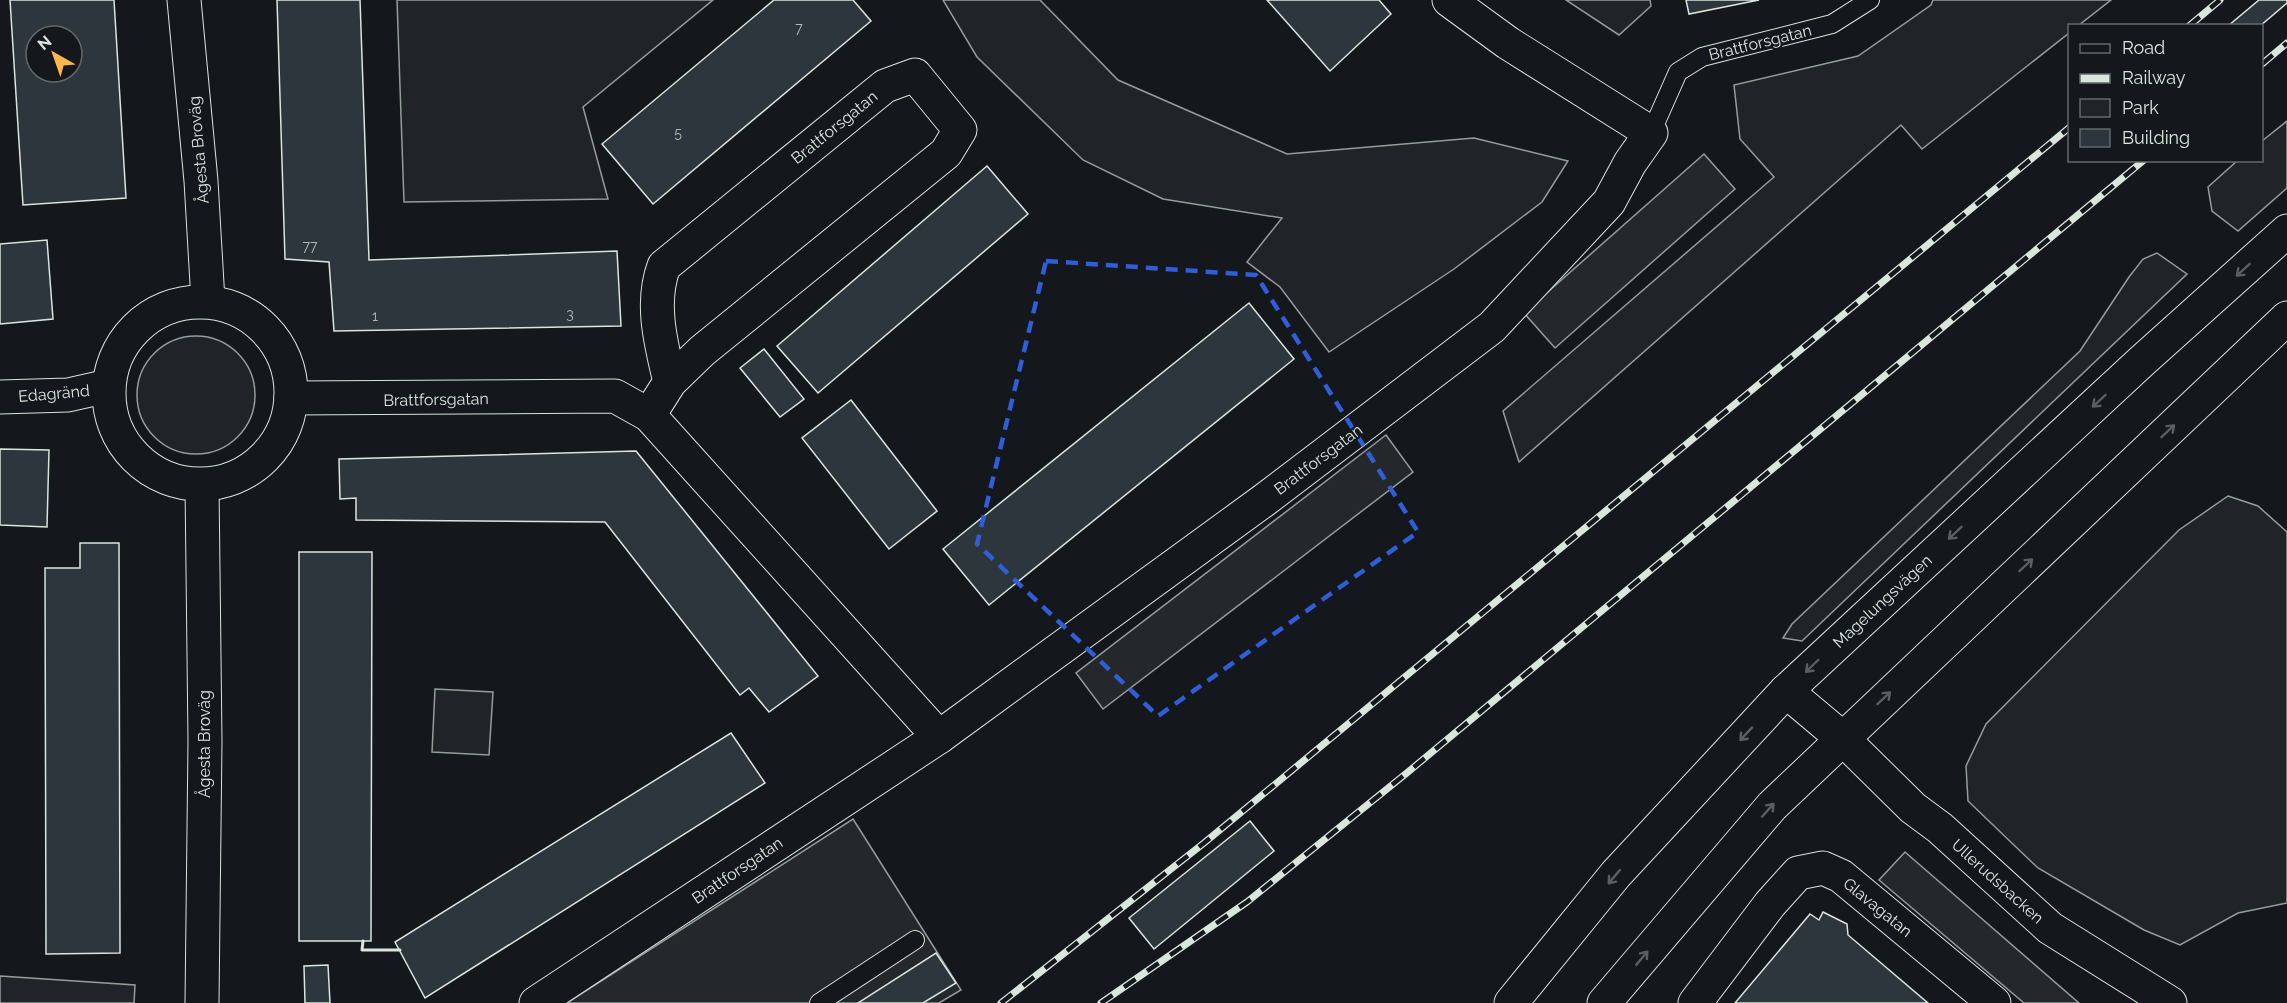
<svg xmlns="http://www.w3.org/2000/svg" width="2287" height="1003" font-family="Raleway,sans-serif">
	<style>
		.green { fill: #202428; stroke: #939e99; stroke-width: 1.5 }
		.parking { fill: #24282b; stroke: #939e99; stroke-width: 1.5 }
		.building { fill: #2c363c; stroke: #d8e6dc; stroke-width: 1.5; fill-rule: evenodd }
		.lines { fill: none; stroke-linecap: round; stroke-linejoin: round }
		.lane-casing { stroke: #d8e6dc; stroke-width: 20 }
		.street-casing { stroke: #d8e6dc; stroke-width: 35 }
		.secondary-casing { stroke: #d8e6dc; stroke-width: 35 }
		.lane { stroke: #14181c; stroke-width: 18 }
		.street { stroke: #14181c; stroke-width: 33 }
		.secondary { stroke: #14181c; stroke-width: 33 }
		.rail-casing { stroke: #d8e6dc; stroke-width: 7 }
		.rail { stroke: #14181c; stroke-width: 4.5; stroke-dasharray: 14; stroke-linecap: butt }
		.wall { stroke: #d8e6dc; stroke-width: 3 }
		.oneway { stroke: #59605f }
		.marked { fill: none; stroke: #305dd8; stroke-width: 4.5; stroke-dasharray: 12 8; stroke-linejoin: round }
		.labels { text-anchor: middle; stroke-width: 4.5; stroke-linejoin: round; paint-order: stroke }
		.number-label { font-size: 14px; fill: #adbab4 }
		.street-label { font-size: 16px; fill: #d8e6dc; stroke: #14181c }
	</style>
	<rect width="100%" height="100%" fill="#14181c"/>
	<!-- green -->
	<g class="green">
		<polygon points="397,0 713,0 583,107 608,199 404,202"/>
		<polygon points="943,0 1040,0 1118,80 1287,154 1474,138 1568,161 1542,202 1454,269 1329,352 1280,287 1247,262 1282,218 1163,199 1083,160 977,57"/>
		<polygon points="1566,0 1650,0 1651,6 1619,35"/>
		<polygon points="1933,0 2111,0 2079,25 2070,26 2069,33 1922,149 1901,125 1519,462 1503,411 1774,177 1740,139 1734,85 1858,56 1931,5"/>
		<polygon points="2287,121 2287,188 2238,231 2212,211 2208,187 2237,161 2262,160 2262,141"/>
		<polygon points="2157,253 2187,274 1802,641 1783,638 1792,624 2080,351 2129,277 2143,259"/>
		<circle cx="196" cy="395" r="59"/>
		<polygon points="2228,496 2258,506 2287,532 2287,903 2238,913 2180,945 2144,930 2038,868 1968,801 1966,766 1986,724 2179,530"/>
		<polygon points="435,689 493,692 489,755 432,752"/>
		<polygon points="0,976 135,985 134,1003 0,1003"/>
	</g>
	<!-- parking -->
	<g class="parking">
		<polygon points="1704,154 1735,189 1555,348 1524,313"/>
		<polygon points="1386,435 1413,472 1103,709 1076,673"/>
		<polygon points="853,819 961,990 939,1003 567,1003"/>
		<polygon points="1905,852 2079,1003 2024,1003 1879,880"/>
	</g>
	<!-- building -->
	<g class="building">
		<path d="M10,0H114L126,198L23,205ZM36,36H72V72H36Z"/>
		<polygon points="277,0 360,0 369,260 617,251 621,326 334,331 329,262 285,259"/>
		<polygon points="774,0 853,0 871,21 653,204 602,144"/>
		<polygon points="1267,0 1379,0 1391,14 1330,71"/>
		<polygon points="1686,0 1759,0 1689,14"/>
		<polygon points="2259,0 2287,0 2287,3 2260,26 2228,26"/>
		<polygon points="987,166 1028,214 818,393 777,346"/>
		<polygon points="47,240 53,319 0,324 0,244"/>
		<polygon points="1249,303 1294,359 989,605 943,549"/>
		<polygon points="764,349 804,399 780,417 740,368"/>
		<polygon points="851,400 937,511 889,549 802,438"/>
		<polygon points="0,449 49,450 47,527 0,525"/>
		<polygon points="636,451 818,676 769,712 749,688 740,695 605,522 356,520 356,498 340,499 339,459"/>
		<polygon points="80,543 119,543 120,953 46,954 45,568 80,568"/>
		<polygon points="299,552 372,552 371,941 299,941"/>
		<polygon points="731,733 765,783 425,998 395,942"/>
		<polygon points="1250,821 1274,851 1154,949 1129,918"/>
		<polygon points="1823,912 1847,924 1848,935 1928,1003 1735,1003 1810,914 1819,920"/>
		<polygon points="936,953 956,983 923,1003 858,1003"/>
		<polygon points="328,965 330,1003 305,1003 304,966"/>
	</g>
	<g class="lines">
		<!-- lane casing -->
		<g class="lane-casing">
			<g id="lane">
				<polyline points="1651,133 1678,72 1702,57 1832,24 1870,0"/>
				<polyline points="819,1003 915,940"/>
			</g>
		</g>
		<!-- street casing -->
		<g class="street-casing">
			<g id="street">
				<polyline points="0,397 68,395 108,386"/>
				<polyline points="291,398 615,396 649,415 939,737"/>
				<path d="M649,415L670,382L702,351L946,153L960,130L915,75L885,86L664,266C650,303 661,344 670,382"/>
				<polyline points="1842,738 1913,808 1940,828 2050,928 2170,1003"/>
				<polyline points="536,1003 939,737 1263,501 1492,327 1609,202 1630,163 1651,133 1508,43 1449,0"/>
				<polyline points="1695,1003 1770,904 1798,873 1823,868 1841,876 1994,1003"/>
			</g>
		</g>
		<!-- secondary casing -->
		<g class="secondary-casing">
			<g id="secondary">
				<polyline points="184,0 201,181 208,301"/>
				<circle cx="200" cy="393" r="91"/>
				<polyline points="1786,691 1842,738"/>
				<polyline points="202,1003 205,741 202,485"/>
				<polyline points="1511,1003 1616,874 1786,691 2142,361 2287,231"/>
				<polyline points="1604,1003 1772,806 2287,318"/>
			</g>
		</g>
		<!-- lane -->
		<use href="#lane" class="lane"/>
		<!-- street -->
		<use href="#street" class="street"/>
		<!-- secondary -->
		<use href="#secondary" class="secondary"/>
		<!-- rail casing -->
		<g class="rail-casing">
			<g id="rail">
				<polyline points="2189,26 2220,0"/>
				<polyline points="2262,64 2287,43"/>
				<polyline points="1001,1003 1204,843 2070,127"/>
				<polyline points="1101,1003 1247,902 1408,772 2144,160"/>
			</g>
		</g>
		<!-- rail -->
		<use href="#rail" class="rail"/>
		<!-- wall -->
		<polyline class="wall" points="363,941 362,950 400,950"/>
	</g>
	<!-- one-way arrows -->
	<defs><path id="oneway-shaft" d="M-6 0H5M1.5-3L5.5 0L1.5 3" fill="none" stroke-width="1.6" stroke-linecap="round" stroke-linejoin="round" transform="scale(1.5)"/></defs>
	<g class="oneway">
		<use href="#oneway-shaft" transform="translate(2243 270) rotate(138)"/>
		<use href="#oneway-shaft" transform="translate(2099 401) rotate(137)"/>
		<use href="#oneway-shaft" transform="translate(2168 431) rotate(-43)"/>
		<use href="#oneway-shaft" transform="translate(1955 533) rotate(137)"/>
		<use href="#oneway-shaft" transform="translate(2026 565) rotate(-43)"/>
		<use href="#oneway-shaft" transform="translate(1812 666) rotate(136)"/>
		<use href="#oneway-shaft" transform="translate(1884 698) rotate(-43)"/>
		<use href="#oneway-shaft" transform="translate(1746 734) rotate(133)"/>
		<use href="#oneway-shaft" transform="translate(1768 810) rotate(-48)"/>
		<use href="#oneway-shaft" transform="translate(1614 877) rotate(130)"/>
		<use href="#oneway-shaft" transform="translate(1642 958) rotate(-50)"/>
	</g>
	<!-- marked area -->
	<path class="marked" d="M1046,261L1256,275L1418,532L1158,716L977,544Z"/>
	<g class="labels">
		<!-- number labels -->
		<g class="number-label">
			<text x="799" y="33">7</text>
			<text x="678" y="138">5</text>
			<text x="310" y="251">77</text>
			<text x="570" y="319">3</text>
			<text x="375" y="321">1</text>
		</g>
		<!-- street labels -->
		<g class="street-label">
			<text transform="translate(1760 42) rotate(-14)" y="6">Brattforsgatan</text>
			<text transform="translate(834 127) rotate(-39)" y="6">Brattforsgatan</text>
			<text transform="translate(198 150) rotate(-95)" y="6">Ågesta Broväg</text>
			<text transform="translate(54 393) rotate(-5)" y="6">Edagränd</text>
			<text transform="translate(436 399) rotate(-1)" y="6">Brattforsgatan</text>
			<text transform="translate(1318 459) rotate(-37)" y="6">Brattforsgatan</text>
			<text transform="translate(1882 601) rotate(-43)" y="6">Magelungsvägen</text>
			<text transform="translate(204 744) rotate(-90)" y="6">Ågesta Broväg</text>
			<text transform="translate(737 870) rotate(-34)" y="6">Brattforsgatan</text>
			<text transform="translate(1998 881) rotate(42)" y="6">Ullerudsbacken</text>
			<text transform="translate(1878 907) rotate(39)" y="6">Glavagatan</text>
		</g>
	</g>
	<!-- legend -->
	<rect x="2068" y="24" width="195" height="138" fill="#14181c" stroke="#626a69" stroke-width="1.5"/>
	<rect x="2080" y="44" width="30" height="9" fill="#14181c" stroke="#626a69" stroke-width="1.5"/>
	<text x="2122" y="54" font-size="18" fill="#d8e6dc">Road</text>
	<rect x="2080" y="74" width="30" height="9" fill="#d8e6dc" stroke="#626a69" stroke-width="1.5"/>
	<text x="2122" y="84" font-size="18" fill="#d8e6dc">Railway</text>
	<rect x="2080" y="99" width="30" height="18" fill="#202428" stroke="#626a69" stroke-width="1.5"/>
	<text x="2122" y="114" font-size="18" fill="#d8e6dc">Park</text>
	<rect x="2080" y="129" width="30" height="18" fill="#2c363c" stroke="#626a69" stroke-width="1.5"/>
	<text x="2122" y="144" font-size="18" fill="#d8e6dc">Building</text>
	<!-- north arrow -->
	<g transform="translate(54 54) rotate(320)"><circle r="28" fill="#14181c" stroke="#626a69" stroke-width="1.5"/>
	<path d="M0-4.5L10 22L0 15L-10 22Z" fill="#ffb74d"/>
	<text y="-9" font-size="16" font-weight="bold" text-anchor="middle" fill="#d8e6dc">N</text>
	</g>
</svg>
